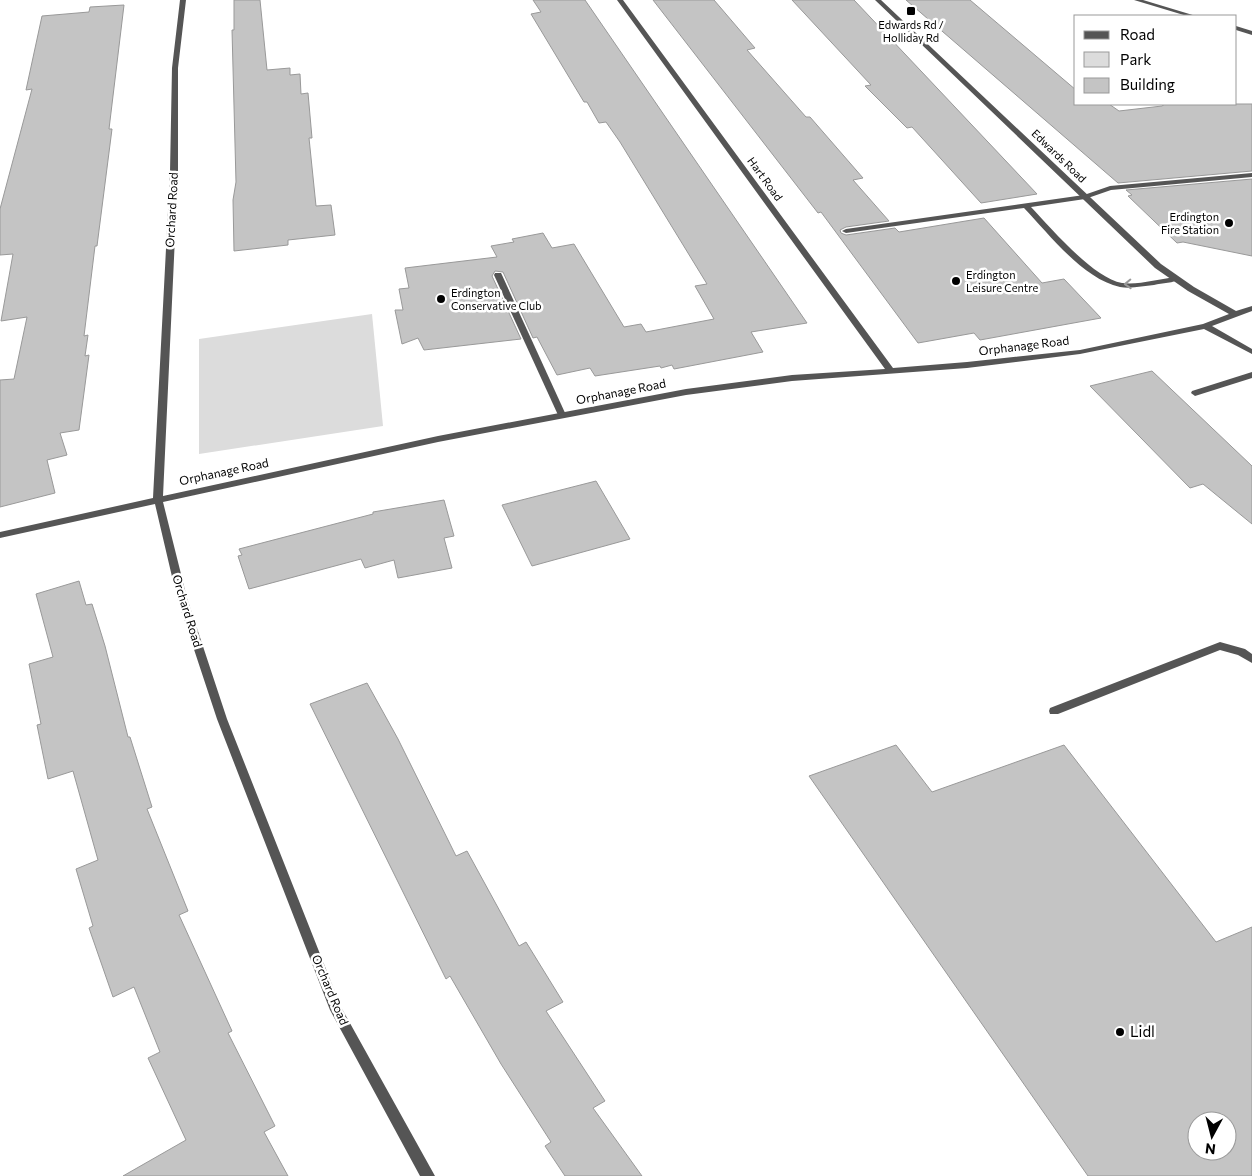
<svg xmlns="http://www.w3.org/2000/svg" width="1252" height="1176" font-family="Commissioner,sans-serif">
	<style>
		.green { fill: #dcdcdc }
		.building { fill: #c4c4c4; stroke: #999; fill-rule: evenodd }
		.lines { fill: none; stroke-linecap: round; stroke-linejoin: round }
		.lane { fill: #555; fill-rule: evenodd }
		.street { fill: #555; fill-rule: evenodd }
		.oneway { stroke: #999 }
		.poi-dot { fill: #000; stroke: #fff; stroke-width: 2 }
		.labels { text-anchor: middle; stroke-width: 5; stroke-linejoin: round; paint-order: stroke }
		.far-poi-label { font-size: 11px; fill: #000; stroke: #fff; text-anchor: start }
		.far-street-label { font-size: 11px; fill: #000; stroke: #fff }
		.street-label { font-size: 12px; fill: #000; stroke: #fff }
		.near-poi-label { font-size: 15px; fill: #000; stroke: #fff; text-anchor: start }
	</style>
	<rect width="100%" height="100%" fill="#fff"/>
	<!-- green -->
	<polygon class="green" points="372,314 383,426 199,454 199,339"/>
	<!-- building -->
	<g class="building">
		<polygon points="234,0 260,0 267,70 290,68 290,75 300,74 301,94 308,93 312,138 309,138 316,206 331,205 335,235 288,240 288,245 234,251 233,200 236,182 232,30 234,30"/>
		<polygon points="533,0 585,0 807,323 751,332 763,352 674,369 672,365 661,368 660,366 595,376 590,368 557,375 537,337 533,338 503,272 495,271 492,276 521,339 424,350 418,338 402,344 395,310 403,310 399,289 409,288 405,268 497,257 491,246 514,242 512,239 543,233 552,248 574,244 624,327 641,324 646,332 714,319 695,286 707,284 620,142 606,122 599,123 587,102 584,102 531,14 541,12"/>
		<polygon points="653,0 714,0 755,48 747,50 806,117 810,117 863,178 853,180 889,221 846,227 840,230 841,233 846,235 895,228 899,232 984,218 1042,283 1064,279 1101,318 980,340 974,333 918,343 821,212 818,213"/>
		<polygon points="792,0 854,0 1037,194 981,203 912,127 907,128 865,86 871,85"/>
		<polygon points="906,0 970,0 1076,90 1076,104 1109,104 1119,111 1162,106 1165,104 1252,104 1252,171 1118,183"/>
		<polygon points="124,5 109,129 112,129 97,246 95,246 84,336 88,335 85,356 89,355 79,430 60,433 67,455 47,460 55,493 0,507 0,380 14,379 27,317 1,321 13,254 0,255 0,209 32,89 26,90 42,16 89,12 90,7"/>
		<polygon points="1252,179 1252,256 1183,242 1177,243 1128,196 1132,195 1126,190"/>
		<polygon points="1152,371 1252,466 1252,524 1203,484 1190,488 1090,386"/>
		<polygon points="596,481 630,539 532,566 502,505"/>
		<polygon points="444,500 454,536 444,538 452,568 398,578 394,560 365,568 361,559 249,589 238,556 242,555 239,549 373,514 373,512"/>
		<polygon points="79,581 86,605 92,604 105,646 128,737 130,737 152,807 147,809 188,911 179,915 232,1031 228,1033 275,1126 264,1132 288,1176 123,1176 186,1140 148,1058 160,1052 134,987 113,997 89,928 93,926 76,869 98,860 73,771 48,779 37,725 41,724 29,664 53,657 36,594"/>
		<polygon points="367,683 398,739 456,856 467,851 519,946 526,942 563,1002 546,1011 605,1101 593,1108 642,1176 565,1176 545,1146 551,1142 501,1064 450,976 446,979 310,704"/>
		<path d="M896,745L932,792L1064,745L1216,942L1252,927V1176H1088L809,776ZM1197,1121H1227V1151H1197Z"/>
	</g>
	<g class="lines">
		<!-- lane -->
		<g class="lane">
			<path d="M1252,173V177L1111,190L1085,199L1031,207C1051,228 1093,278 1122,283C1139,285 1159,279 1176,277L1180,279C1174,283 1162,283 1154,285C1143,286 1131,289 1120,287C1083,279 1049,234 1024,208L846,233L842,231L846,229L1084,195L1110,186Z"/>
			<polygon points="495,273 501,273 502,275 566,415 565,417 559,417 558,415 494,275"/>
			<polygon points="1252,372 1252,378 1195,396 1191,393 1192,391"/>
			<polygon points="1220,642 1245,649 1252,654 1252,663 1238,655 1220,650 1058,714 1050,714 1049,711 1050,708"/>
		</g>
		<!-- street -->
		<g class="street">
			<polygon points="180,0 186,0 178,68 178,172 163,496 438,436 686,389 792,375 885,369 617,0 623,0 893,368 967,362 1080,350 1203,324 1229,314 1188,291 1155,268 875,0 881,0 1161,264 1194,287 1236,311 1252,306 1252,311 1212,326 1252,349 1252,354 1204,329 1080,354 967,368 792,381 686,395 438,442 163,502 187,598 227,719 341,1007 435,1176 420,1176 330,1010 217,719 177,598 155,504 0,538 0,532 153,498 170,172 172,68"/>
			<polygon points="1134,0 1143,0 1196,16 1187,16"/>
			<polygon points="1236,26 1252,31 1252,35 1236,30"/>
		</g>
	</g>
	<!-- one-way arrows -->
	<defs><path id="oneway-chevron" d="M-2-3.5L2.5 0L-2 3.5" fill="none" stroke-width="1.6" stroke-linecap="round" stroke-linejoin="round" transform="scale(1.25)"/></defs>
	<use class="oneway" href="#oneway-chevron" transform="translate(1128 284) rotate(178)"/>
	<!-- markers -->
	<g class="poi-dot">
		<rect x="906" y="6" width="10" height="10" rx="2.5"/>
		<circle cx="1229" cy="223" r="5"/>
		<circle cx="956" cy="281" r="5"/>
		<circle cx="441" cy="299" r="5"/>
		<circle cx="1120" cy="1032" r="5"/>
	</g>
	<g class="labels">
		<!-- far-poi labels -->
		<g class="far-poi-label">
			<text x="911" y="29" text-anchor="middle">Edwards Rd /<tspan x="911" dy="13">Holliday Rd</tspan></text>
			<text x="1219" y="221" text-anchor="end">Erdington<tspan x="1219" dy="13">Fire Station</tspan></text>
			<text x="966" y="279">Erdington<tspan x="966" dy="13">Leisure Centre</tspan></text>
			<text x="451" y="297">Erdington<tspan x="451" dy="13">Conservative Club</tspan></text>
		</g>
		<!-- far-street labels -->
		<g class="far-street-label">
			<text transform="translate(1059 156) rotate(44)" y="4">Edwards Road</text>
			<text transform="translate(765 179) rotate(54)" y="4">Hart Road</text>
		</g>
		<!-- street labels -->
		<g class="street-label">
			<text transform="translate(172 210) rotate(-87)" y="4">Orchard Road</text>
			<text transform="translate(1024 346) rotate(-7)" y="4">Orphanage Road</text>
			<text transform="translate(621 392) rotate(-11)" y="4">Orphanage Road</text>
			<text transform="translate(224 472) rotate(-12)" y="4">Orphanage Road</text>
			<text transform="translate(187 611) rotate(73)" y="4">Orchard Road</text>
			<text transform="translate(330 990) rotate(67)" y="4">Orchard Road</text>
		</g>
		<!-- near-poi labels -->
		<g class="near-poi-label">
			<text x="1130" y="1037">Lidl</text>
		</g>
	</g>
	<!-- legend -->
	<rect x="1074" y="15" width="162" height="90" fill="#ffffff" stroke="#999999"/>
	<rect x="1084" y="31" width="25" height="8" fill="#555555" stroke="#999999"/>
	<text x="1120" y="40" font-size="15" fill="#000000">Road</text>
	<rect x="1084" y="52" width="25" height="15" fill="#dcdcdc" stroke="#999999"/>
	<text x="1120" y="65" font-size="15" fill="#000000">Park</text>
	<rect x="1084" y="78" width="25" height="15" fill="#c4c4c4" stroke="#999999"/>
	<text x="1120" y="90" font-size="15" fill="#000000">Building</text>
	<!-- north arrow -->
	<g transform="translate(1212 1136) rotate(187)"><circle r="24" fill="#ffffff" stroke="#999999"/>
	<path d="M0-4L9 19L0 12L-9 19Z" fill="#000000"/>
	<text y="-8" font-size="14" font-weight="bold" text-anchor="middle" fill="#000000">N</text>
	</g>
</svg>
